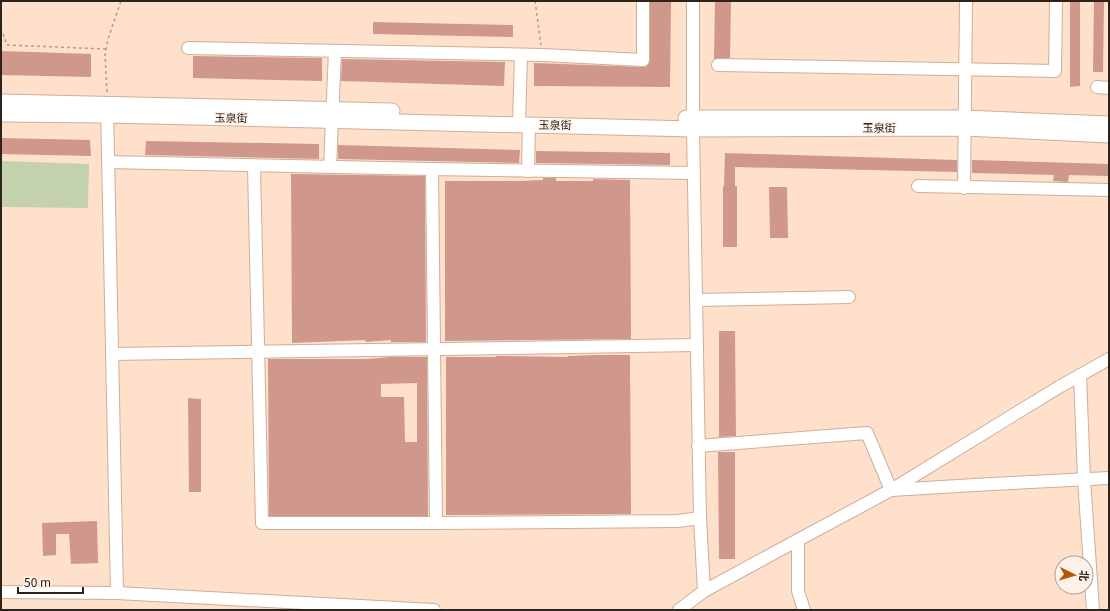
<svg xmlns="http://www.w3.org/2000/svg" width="1110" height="611" font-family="Georgia,'Noto Sans SC',serif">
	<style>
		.green { fill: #c4d1ae }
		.building { fill: #d0978d; fill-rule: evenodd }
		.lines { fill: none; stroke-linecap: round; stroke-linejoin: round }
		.minor-casing { stroke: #ccaf9a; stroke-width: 14 }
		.major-casing { stroke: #ccaf9a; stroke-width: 17 }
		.path { stroke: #b39b8a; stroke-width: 1.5; stroke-dasharray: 3 3; stroke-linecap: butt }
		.minor { stroke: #fff; stroke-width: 12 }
		.major { stroke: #fff; stroke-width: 15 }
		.labels { text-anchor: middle; stroke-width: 3; stroke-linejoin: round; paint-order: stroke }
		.street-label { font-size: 11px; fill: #2e231b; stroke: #fef1e8 }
	</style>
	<rect width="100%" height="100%" fill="#ffe0ca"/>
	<!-- green -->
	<polygon class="green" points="1,161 89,164 88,208 1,207"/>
	<!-- building -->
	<g class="building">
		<polygon points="650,1 671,1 670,87 534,86 534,63 643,67 647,66 650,60"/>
		<polygon points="715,1 731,1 730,58 714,59"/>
		<polygon points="1070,1 1080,1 1080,86 1070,87"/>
		<polygon points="1094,1 1104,1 1103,72 1093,72"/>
		<polygon points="373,22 513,25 513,37 373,34"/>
		<polygon points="1,51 91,54 91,77 1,75"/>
		<polygon points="193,56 322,58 322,81 193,78"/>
		<polygon points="342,59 505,62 504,86 341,81"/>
		<polygon points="1,138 90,140 91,156 1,154"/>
		<polygon points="146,141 319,144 319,159 145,155"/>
		<polygon points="338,145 520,150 519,163 338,159"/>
		<polygon points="536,151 670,153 670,165 536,163"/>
		<polygon points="725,153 957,160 957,172 735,167 735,186 737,186 737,247 723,247 723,186 724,186"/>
		<polygon points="972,160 1109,164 1109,176 1069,175 1068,182 1053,181 1054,175 972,173"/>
		<polygon points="291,174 425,176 426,342 391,342 391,340 366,342 365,340 292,343"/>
		<polygon points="543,178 556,178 556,181 593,181 593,179 630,180 631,339 445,341 445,181 519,181 543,180"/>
		<polygon points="769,187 787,187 788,238 770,238"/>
		<polygon points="719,331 735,331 736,436 719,437"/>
		<polygon points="594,355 630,355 631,514 446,515 446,357 496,357 496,356 509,356 568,357 568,356"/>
		<path d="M390,357H427L428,516H269L268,359H367ZM417,383V442H405L404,397H381V384Z"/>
		<polygon points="188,398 201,399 201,492 189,492"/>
		<polygon points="718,452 735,452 735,559 719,559"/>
		<polygon points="97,521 98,563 71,564 69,534 56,534 56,555 43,556 42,523"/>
	</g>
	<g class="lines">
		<!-- minor casing -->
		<g class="minor-casing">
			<g id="minor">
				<polyline points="188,48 543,55 643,60 643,1"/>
				<polyline points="718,65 1055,71 1056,1"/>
				<polyline points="1097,87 1109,88"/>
				<polyline points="107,106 117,593"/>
				<polyline points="519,125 521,55"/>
				<polyline points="108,162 432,169"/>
				<polyline points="254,166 262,523 436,523 678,521 700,518"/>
				<polyline points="330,167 335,51"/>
				<polyline points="528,171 529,125"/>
				<polyline points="918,186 1109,190"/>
				<polyline points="964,188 966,1"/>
				<polyline points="696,300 849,297"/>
				<polyline points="112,354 697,345"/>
				<polyline points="1080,375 1084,479 1093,610"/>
				<polyline points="698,446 867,433 891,490 992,484 1109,478"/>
				<polyline points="436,523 432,169 694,173"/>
				<polyline points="798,540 798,591 804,610"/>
				<polyline points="704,591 798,540 891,490 1059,387 1109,359"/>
				<polyline points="1,592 117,593 434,610"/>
				<polyline points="679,610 704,591 700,518 693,129 693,1"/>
			</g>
		</g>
		<!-- major casing -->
		<g class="major-casing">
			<g id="major">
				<polyline points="1,102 392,111"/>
				<polyline points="1,114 107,115 693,129 964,128 1109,135"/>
				<polyline points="686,118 964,118 1109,124"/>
			</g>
		</g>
		<!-- path -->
		<g class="path">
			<polyline points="535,1 541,45"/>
			<polyline points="1,28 7,45 106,49"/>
			<polyline points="107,92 105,55 108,39 121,1"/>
		</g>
		<!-- minor -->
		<use href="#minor" class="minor"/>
		<!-- major -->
		<use href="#major" class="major"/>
	</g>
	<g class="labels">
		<!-- street labels -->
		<g class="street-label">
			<text transform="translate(231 118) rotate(1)" y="4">玉泉街</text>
			<text transform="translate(555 125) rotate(1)" y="4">玉泉街</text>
			<text x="879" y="132">玉泉街</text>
		</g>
	</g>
	<!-- border -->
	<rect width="1110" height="611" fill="none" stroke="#2e231b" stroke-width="4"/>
	<!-- north arrow -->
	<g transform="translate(1074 575) rotate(95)"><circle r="19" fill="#fef1e8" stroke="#ab9f96"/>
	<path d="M0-3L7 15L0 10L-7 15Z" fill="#b45703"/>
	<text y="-6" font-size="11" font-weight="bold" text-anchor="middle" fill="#2e231b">北</text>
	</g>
	<!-- scale -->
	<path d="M18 587v6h65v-6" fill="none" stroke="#2e231b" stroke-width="2"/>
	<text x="24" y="587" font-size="12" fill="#2e231b" stroke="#fef1e8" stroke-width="3" paint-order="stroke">50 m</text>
</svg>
